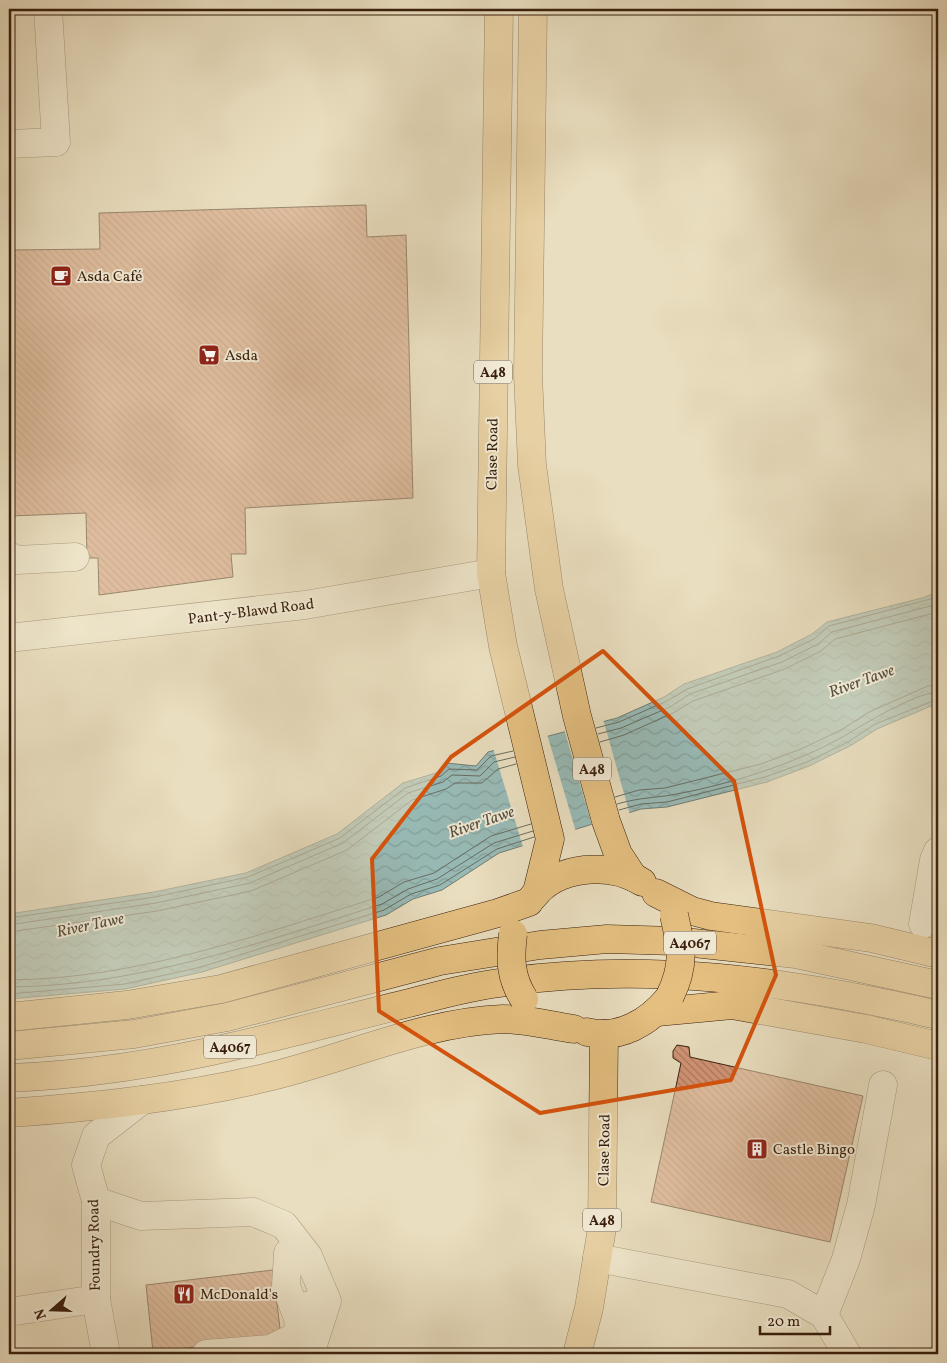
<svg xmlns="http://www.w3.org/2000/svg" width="947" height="1363" font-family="Vollkorn,serif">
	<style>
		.water { fill: url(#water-waves); stroke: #727d73 }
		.pier { fill: #e9debf }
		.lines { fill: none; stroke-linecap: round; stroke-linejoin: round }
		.shore { stroke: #686d62; stroke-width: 1 }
		.building { fill: url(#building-back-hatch); stroke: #391f0c }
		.minor-casing { stroke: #654f39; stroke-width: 29 }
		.major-casing { stroke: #391f0c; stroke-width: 29 }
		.minor { stroke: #f1ead5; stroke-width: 28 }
		.major { stroke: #e4bf80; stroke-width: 28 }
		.major-bridge-casing { stroke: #391f0c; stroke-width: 29; stroke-linecap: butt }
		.major-bridge { stroke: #e4bf80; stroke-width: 28 }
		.marked { fill: none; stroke: #d6530c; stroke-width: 4; stroke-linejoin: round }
		.labels { text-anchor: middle; stroke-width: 4; stroke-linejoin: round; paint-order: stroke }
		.shield { fill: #f1ead5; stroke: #705c48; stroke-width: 1 }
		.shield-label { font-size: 14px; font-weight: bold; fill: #391f0c }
		.poi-label { font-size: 15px; fill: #391f0c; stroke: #f1ead5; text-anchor: start }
		.street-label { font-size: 15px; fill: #391f0c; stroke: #f1ead5 }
		.water-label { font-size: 16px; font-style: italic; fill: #564e3f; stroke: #f1ead5 }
	</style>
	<defs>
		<pattern id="water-waves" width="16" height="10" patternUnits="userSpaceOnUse" patternTransform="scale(1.25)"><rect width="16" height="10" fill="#98bbb7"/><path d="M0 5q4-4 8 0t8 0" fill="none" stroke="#84a09c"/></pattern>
		<pattern id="building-back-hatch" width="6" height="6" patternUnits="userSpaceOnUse" patternTransform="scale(1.25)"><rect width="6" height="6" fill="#d29475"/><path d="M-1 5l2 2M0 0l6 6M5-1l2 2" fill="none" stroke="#ab785e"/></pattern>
	</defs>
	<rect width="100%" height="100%" fill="#e9debf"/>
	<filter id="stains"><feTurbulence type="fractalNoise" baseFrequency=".004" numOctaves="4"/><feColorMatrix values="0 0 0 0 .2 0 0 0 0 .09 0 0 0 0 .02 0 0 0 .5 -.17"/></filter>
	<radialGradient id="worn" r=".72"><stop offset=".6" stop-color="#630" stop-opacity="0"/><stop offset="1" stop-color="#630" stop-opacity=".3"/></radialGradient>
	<!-- water -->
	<polygon class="water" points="938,592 938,703 877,729 850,746 809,766 767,782 667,807 641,809 499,853 442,890 413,899 386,915 202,972 125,989 9,999 9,914 154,892 246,873 337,834 403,783 439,772 446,763 476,766 488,752 617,718 664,697 684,684 777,652 812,634 827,622 922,598"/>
	<!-- pier -->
	<g class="pier">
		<polygon points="603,719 630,815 592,825 564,729"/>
		<polygon points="547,734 576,832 523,847 493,748"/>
	</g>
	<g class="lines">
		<!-- shore -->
		<g class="shore">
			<polyline points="596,728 619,722 667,701 687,689 779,656 814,639 829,626 938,597"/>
			<polyline points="598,734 621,728 670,707 690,694 782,662 818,644 832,632 938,604"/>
			<polyline points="600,742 624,735 673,713 693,701 785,669 821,651 835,639 938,612"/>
			<polyline points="615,797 639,790 665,788 761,764 801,749 841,730 869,712 928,686 938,685"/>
			<path d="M617,804C634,799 648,798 665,796C722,787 796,764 846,735C866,723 915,693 938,692"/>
			<polyline points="619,810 641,804 667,802 765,777 807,762 848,742 875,724 938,699"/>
			<polyline points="9,918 155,897 248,877 340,838 405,788 441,776 449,769 477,770 491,756 513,751"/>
			<polyline points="9,925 156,903 250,883 343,843 408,793 443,782 452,775 480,776 494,762 515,757"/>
			<polyline points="9,932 157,911 251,891 347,850 412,800 446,789 455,783 482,783 498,769 516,764"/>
			<path d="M9,980C137,979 258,935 379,897L404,882L434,873L491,836L531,824"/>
			<path d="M9,987C138,986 260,943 382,904L408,889L437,879L494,843L533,831"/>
			<polyline points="9,994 125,984 201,967 384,910 411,894 440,885 497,849 534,837"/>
		</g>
	</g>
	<!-- building -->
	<g class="building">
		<polygon points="366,205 367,237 406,235 413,498 245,508 246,554 231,554 233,577 99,595 98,558 87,558 86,513 11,516 9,460 9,250 100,249 99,213"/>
		<polygon points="677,1045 689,1047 690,1057 863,1096 830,1242 651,1202 681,1063 673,1058 673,1051"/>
		<polygon points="273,1270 281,1337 153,1352 146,1285"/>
	</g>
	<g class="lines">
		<!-- minor casing -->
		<g class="minor-casing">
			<g id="minor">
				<polyline points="9,144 56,142 48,9"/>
				<polyline points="9,556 17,560 75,557"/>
				<polyline points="9,638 305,605 491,573"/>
				<polyline points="923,924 934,860 938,851"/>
				<polyline points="96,1201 141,1216 253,1212 284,1225 308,1256 327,1301 310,1354"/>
				<polyline points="288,1253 286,1286 298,1318 299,1334"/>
				<polyline points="597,1258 788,1294 824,1315 847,1354"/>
				<polyline points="9,1312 96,1299"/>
				<polyline points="824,1315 846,1259 861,1205 883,1085"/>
				<polyline points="106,1354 96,1299 96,1201 86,1165 96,1136 142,1100"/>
				<polyline points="206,1354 270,1349 299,1335 309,1305"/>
			</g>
		</g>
		<!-- major casing -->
		<g class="major-casing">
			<g id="major">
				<polyline points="499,9 491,573 503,646 550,839 537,892"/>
				<polyline points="533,9 528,375 532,465 549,589 577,716 606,821 618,854 633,877"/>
				<polyline points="656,893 692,911 711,916 871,938 938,954"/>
				<path d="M533,897C557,865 610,862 642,882"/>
				<polyline points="657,1012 732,1005 866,1029 938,1046"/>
				<polyline points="9,1017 127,1005 221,989 498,913 529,902"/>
				<path d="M587,1032C620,1040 649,1022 669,998"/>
				<polyline points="9,1046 134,1034 227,1017 440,961 540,945 607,939 675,941 796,954 938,985"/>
				<path d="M9,1078C86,1075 163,1063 239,1045C297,1032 355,1016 413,1002C439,995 466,988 492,984C643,960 791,981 938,1015"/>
				<path d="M9,1113C94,1107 180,1098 264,1078C343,1060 421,1022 503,1019C526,1019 552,1026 574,1029"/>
				<polyline points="577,1354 589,1308 602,1228 604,1034"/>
			</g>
		</g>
		<!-- minor -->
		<use href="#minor" class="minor"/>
		<!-- major -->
		<use href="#major" class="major"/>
		<!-- major-bridge casing -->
		<g class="major-bridge-casing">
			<g id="major-bridge">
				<path d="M513,934C510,958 510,977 524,999"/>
				<path d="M670,996C685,965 682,949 674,915"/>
			</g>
		</g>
		<!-- major-bridge -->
		<use href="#major-bridge" class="major-bridge"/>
	</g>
	<!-- marked area -->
	<path d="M0 0H947V1363H0ZM603,651L734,781L776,975L731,1080L540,1113L379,1011L372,859L451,757Z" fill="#e9debf" fill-opacity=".55" fill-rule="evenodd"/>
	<path class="marked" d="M603,651L734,781L776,975L731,1080L540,1113L379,1011L372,859L451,757Z"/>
	<!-- icons -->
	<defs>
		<g id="cafe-square" transform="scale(1.125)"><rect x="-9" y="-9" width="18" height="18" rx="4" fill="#8f2418" stroke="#f1ead5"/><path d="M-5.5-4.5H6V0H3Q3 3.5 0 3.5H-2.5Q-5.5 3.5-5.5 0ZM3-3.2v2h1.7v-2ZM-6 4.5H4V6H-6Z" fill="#fff"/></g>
		<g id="supermarket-square" transform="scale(1.125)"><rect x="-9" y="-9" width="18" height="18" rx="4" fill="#8f2418" stroke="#f1ead5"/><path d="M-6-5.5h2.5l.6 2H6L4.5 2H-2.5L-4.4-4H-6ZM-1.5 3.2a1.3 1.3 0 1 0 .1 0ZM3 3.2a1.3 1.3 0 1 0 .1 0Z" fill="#fff"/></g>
		<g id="building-square" transform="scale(1.125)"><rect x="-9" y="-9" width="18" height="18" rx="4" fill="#8f2418" stroke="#f1ead5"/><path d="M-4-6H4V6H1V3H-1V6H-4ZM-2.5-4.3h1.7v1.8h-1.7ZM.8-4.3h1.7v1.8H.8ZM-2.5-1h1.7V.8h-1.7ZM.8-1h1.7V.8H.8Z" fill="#fff"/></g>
		<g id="restaurant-square" transform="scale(1.125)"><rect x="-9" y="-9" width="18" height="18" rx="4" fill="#8f2418" stroke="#f1ead5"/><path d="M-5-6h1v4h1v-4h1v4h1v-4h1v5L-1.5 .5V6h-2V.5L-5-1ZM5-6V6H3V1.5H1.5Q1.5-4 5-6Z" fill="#fff"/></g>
	</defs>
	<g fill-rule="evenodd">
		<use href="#cafe-square" x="61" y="276"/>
		<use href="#supermarket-square" x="209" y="355"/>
		<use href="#building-square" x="757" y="1149"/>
		<use href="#restaurant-square" x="184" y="1294"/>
	</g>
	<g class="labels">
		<!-- shield labels -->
		<g class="shield">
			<rect x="474" y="360.5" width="38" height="23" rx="4"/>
			<rect x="573" y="757.5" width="38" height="23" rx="4"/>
			<rect x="664" y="931.5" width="52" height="23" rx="4"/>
			<rect x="204" y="1035.5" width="52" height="23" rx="4"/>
			<rect x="583" y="1208.5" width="38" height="23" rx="4"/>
		</g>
		<g class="shield-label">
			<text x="493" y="377">A48</text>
			<text x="592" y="774">A48</text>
			<text x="690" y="948">A4067</text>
			<text x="230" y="1052">A4067</text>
			<text x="602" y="1225">A48</text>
		</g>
		<!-- poi labels -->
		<g class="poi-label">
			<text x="77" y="281">Asda Café</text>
			<text x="225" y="360">Asda</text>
			<text x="773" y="1154">Castle Bingo</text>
			<text x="200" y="1299">McDonald's</text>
		</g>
		<!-- street labels -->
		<g class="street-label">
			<text transform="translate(492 454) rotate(-89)" y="5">Clase Road</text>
			<text transform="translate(251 611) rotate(-7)" y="5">Pant-y-Blawd Road</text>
			<text transform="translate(604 1150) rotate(-89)" y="5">Clase Road</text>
			<text transform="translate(94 1245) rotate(-91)" y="5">Foundry Road</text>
		</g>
		<!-- water labels -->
		<g class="water-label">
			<text transform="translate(861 680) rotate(-20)" y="6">River Tawe</text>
			<text transform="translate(481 821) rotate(-19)" y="6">River Tawe</text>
			<text transform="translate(90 924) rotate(-12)" y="6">River Tawe</text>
		</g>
	</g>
	<!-- margin -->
	<rect width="947" height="1363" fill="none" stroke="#e9debf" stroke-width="30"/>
	<rect x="10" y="10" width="927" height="1343" fill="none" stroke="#391f0c" stroke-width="2.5"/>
	<rect x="15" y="15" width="917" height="1333" fill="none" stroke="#391f0c"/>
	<!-- north arrow -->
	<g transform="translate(52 1310) rotate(250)" stroke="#f1ead5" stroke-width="4" paint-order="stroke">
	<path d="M0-4L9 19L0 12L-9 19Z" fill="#391f0c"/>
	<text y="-8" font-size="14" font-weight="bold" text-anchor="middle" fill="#391f0c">N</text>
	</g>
	<!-- scale -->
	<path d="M760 1326v8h70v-8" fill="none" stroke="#391f0c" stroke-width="2.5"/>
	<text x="767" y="1326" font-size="15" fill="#391f0c" stroke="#f1ead5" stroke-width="4" paint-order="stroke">20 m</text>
	<rect width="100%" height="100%" filter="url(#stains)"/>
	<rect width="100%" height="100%" fill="url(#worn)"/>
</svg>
